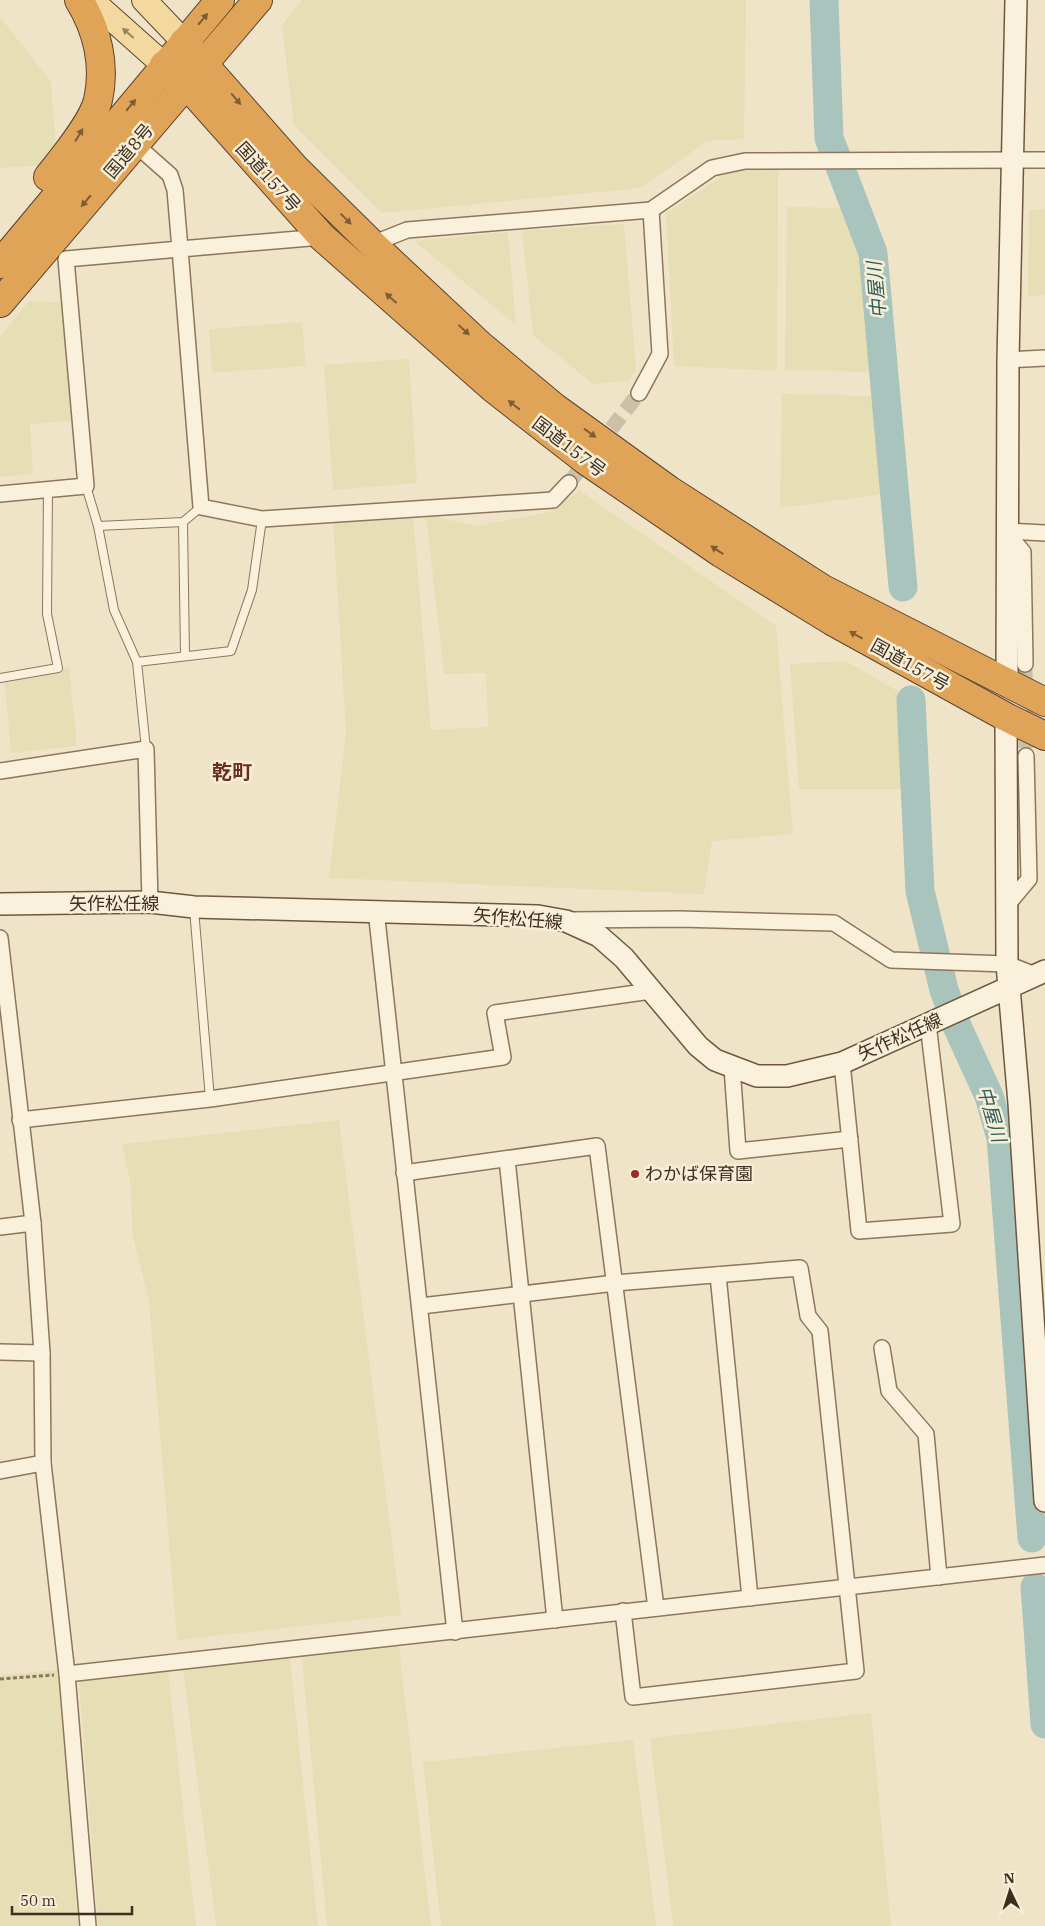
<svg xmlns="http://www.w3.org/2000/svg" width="1045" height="1926" font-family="'IBM Plex Serif','Noto Sans JP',serif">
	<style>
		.farmland { fill: #e6deb5 }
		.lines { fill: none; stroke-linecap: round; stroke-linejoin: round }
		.river { stroke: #a9c4bc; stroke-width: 29 }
		.street-tunnel { stroke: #ccc0a6; stroke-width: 15; stroke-dasharray: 15 8; stroke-linecap: butt }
		.lane-casing { stroke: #8d765c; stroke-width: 10 }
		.street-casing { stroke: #8d765c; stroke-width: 18 }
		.secondary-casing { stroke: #6f573f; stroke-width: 24 }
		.primary-casing { stroke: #5b4430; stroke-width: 26 }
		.highway-casing { stroke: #5b4430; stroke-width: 30 }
		.path { stroke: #8d765c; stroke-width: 3; stroke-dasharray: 4 2.5; stroke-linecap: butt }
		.lane { stroke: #faf1dc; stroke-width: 8 }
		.street { stroke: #faf1dc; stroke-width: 15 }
		.secondary { stroke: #faf1dc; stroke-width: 21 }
		.primary { stroke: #f3d9a0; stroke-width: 24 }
		.highway { stroke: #e0a458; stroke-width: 28 }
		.oneway { fill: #7e5d36 }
		.oneway2 { fill: #988460 }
		.poi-dot { fill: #9e2a2b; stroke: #f7eed8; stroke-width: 2 }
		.labels { text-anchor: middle; stroke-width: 5; stroke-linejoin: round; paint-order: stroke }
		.street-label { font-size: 18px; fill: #3d2e20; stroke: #f7eed8 }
		.poi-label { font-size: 18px; fill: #3d2e20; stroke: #f7eed8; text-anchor: start }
		.water-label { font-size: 19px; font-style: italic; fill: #2f5d5a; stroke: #f7eed8 }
		.quarter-label { font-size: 20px; font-weight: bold; fill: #6b2e1e; stroke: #f7eed8 }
	</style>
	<rect width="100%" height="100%" fill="#f0e4c8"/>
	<!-- farmland -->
	<g class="farmland">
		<polygon points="302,0 746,0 744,139 707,141 641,188 382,213 294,125 282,25"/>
		<polygon points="0,17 51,82 56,148 46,165 0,168"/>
		<polygon points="735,168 778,168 777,371 674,366 666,213"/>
		<polygon points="787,207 844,208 861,253 875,372 785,370"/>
		<polygon points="1045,209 1045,295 1028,296 1029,210"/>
		<polygon points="624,224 636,370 628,381 593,384 533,335 522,231"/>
		<polygon points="508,232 516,325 414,241"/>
		<polygon points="29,301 63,303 77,420 30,424 33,474 0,477 0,337"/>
		<polygon points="302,322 306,366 212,373 209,329"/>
		<polygon points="409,359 417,483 333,490 324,365"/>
		<polygon points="782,394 877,396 885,494 780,508"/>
		<polygon points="579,490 776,626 793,834 712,841 704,894 329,878 346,733 333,519 413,514 431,730 488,727 486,673 444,674 426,515 477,526 550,512"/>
		<polygon points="846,661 901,693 908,789 799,789 790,664"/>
		<polygon points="69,667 77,746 11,753 4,673"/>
		<polygon points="339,1120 401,1615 177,1640 149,1301 132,1233 131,1187 122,1144"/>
		<polygon points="398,1638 431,1926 327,1926 301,1649"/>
		<polygon points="289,1649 318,1926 216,1926 182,1660"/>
		<polygon points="167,1661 196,1926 98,1926 78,1670"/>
		<polygon points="59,1670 78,1926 0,1926 0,1675"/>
		<polygon points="871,1713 891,1926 673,1926 650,1738"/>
		<polygon points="633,1740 656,1926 441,1926 423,1762"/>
	</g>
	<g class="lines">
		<!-- river -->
		<g class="river">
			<polyline points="824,0 829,138 873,253 903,587"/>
			<polyline points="911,700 920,891 944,990 957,1026 989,1096 1001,1138 1032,1538"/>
			<polyline points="1035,1587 1045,1724"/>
		</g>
		<!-- street-tunnel -->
		<g class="street-tunnel">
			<polyline points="569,483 639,393"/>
			<polyline points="1025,664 1026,756"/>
		</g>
		<!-- lane casing -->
		<g class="lane-casing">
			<g id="lane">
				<polyline points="86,486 98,526 183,522 201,507"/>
				<polyline points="183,522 185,655"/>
				<polyline points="98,526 114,610 137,662"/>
				<polyline points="0,678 58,668 47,614 48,488"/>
				<polyline points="146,749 137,662 231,651 252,590 262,519"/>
				<polyline points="194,909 210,1099"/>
			</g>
		</g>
		<!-- street casing -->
		<g class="street-casing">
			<g id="street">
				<polyline points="322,237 180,249 201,507 262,519 553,500 569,483"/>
				<polyline points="372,244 407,230 651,210 712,168 745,161 1045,160"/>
				<polyline points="1008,360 1045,358"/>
				<polyline points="639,393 660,354 651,210"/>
				<polyline points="0,494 86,486 66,259 180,249 175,190 170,175 135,144"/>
				<polyline points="1005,531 1023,552 1025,664"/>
				<polyline points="1005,531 1045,533"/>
				<polyline points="0,771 146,749 150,902"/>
				<polyline points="1008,904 1029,879 1026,756"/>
				<polyline points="376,910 455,1632"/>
				<polyline points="570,920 679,919 834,923 891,960 1007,964 1035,975 1041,973"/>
				<polyline points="0,938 33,1223 42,1353 43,1463 67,1674 88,1926"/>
				<polyline points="842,1063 859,1231 952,1224 928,1024"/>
				<polyline points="732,1067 738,1151 850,1139"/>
				<polyline points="20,1120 210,1099 503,1057 495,1013 651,991"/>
				<polyline points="507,1159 555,1620"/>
				<polyline points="404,1173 597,1146 656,1608"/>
				<polyline points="0,1227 33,1223"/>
				<polyline points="718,1275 750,1598"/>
				<polyline points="421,1306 615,1283 800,1268 808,1316 820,1331 856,1671 633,1697 623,1611"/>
				<polyline points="882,1348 889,1391 926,1434 939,1577"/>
				<polyline points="0,1352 42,1353"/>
				<polyline points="0,1471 43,1463"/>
				<polyline points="67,1674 1045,1565"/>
			</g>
		</g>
		<!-- secondary casing -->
		<g class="secondary-casing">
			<g id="secondary">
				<polyline points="1007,683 1008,360 1016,0"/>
				<polyline points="1006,717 1007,964 1019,1103 1045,1501"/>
				<polyline points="0,904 150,902 194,907 538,916 566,921 599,936 624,958 698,1046 715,1060 757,1076 787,1076 842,1063 1045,971"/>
			</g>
		</g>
		<!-- primary casing -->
		<g class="primary-casing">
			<g id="primary">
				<polyline points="91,0 164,65"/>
				<polyline points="144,0 184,42"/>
			</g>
		</g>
		<!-- highway casing -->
		<g class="highway-casing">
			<g id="highway">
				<polyline points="184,42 295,168 372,244 480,345 554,407 669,490 823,589 1045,702"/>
				<polyline points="164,65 186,84 322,237 494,389 585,460 721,553 832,621 1006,717 1045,736"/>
				<path d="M48,177C63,158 93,122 98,100C106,65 97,29 79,0"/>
				<polyline points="0,264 220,0"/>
				<polyline points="0,303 258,0"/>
			</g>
		</g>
		<!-- path -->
		<polyline class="path" points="0,1679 54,1675"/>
		<!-- lane -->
		<use href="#lane" class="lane"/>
		<!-- street -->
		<use href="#street" class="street"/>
		<!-- secondary -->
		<use href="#secondary" class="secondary"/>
		<!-- primary -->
		<use href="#primary" class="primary"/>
		<!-- highway -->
		<use href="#highway" class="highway"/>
	</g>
	<!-- one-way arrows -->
	<defs><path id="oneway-solid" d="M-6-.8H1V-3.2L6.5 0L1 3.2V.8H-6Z" transform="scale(1.25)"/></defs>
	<g class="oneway">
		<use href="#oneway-solid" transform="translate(203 19) rotate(-50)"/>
		<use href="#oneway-solid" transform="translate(236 99) rotate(49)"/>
		<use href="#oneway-solid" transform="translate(131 105) rotate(-50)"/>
		<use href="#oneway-solid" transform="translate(79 135) rotate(-59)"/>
		<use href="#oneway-solid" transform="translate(86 201) rotate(130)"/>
		<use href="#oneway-solid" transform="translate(346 219) rotate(45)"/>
		<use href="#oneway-solid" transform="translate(391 298) rotate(-138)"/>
		<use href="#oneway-solid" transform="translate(464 330) rotate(43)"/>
		<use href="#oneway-solid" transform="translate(514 405) rotate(-142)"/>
		<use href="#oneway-solid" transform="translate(590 433) rotate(36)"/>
		<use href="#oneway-solid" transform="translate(717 550) rotate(-147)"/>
		<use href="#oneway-solid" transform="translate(856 635) rotate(-151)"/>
	</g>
	<use class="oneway2" href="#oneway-solid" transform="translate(128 33) rotate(-139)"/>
	<!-- markers -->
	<circle class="poi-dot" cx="635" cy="1174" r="5"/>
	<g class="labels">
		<!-- street labels -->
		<g class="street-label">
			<text transform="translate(129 151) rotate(-50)" y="6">国道8号</text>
			<text transform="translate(268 177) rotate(48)" y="6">国道157号</text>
			<text transform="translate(569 447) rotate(37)" y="6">国道157号</text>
			<text transform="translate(910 665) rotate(29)" y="6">国道157号</text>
			<text x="114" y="910">矢作松任線</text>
			<text transform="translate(518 919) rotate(5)" y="6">矢作松任線</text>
			<text transform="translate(900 1037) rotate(-24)" y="6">矢作松任線</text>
		</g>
		<!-- poi labels -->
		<g class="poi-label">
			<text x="645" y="1180">わかば保育園</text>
		</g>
		<!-- water labels -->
		<g class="water-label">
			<text transform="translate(876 290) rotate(-95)" y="7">中屋川</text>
			<text transform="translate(992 1114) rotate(74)" y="7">中屋川</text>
		</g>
		<!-- quarter labels -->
		<g class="quarter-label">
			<text x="232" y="779">乾町</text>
		</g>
	</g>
	<!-- north arrow -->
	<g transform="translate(1010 1891) rotate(356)" stroke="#f7eed8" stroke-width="4" paint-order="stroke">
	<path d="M0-4L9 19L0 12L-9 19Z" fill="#3d2e20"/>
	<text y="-8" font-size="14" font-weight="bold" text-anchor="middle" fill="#3d2e20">N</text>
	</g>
	<!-- scale -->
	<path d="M12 1906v8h120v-8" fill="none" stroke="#3d2e20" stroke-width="2.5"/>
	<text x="20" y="1906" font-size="15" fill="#3d2e20" stroke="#f7eed8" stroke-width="4" paint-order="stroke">50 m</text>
</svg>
